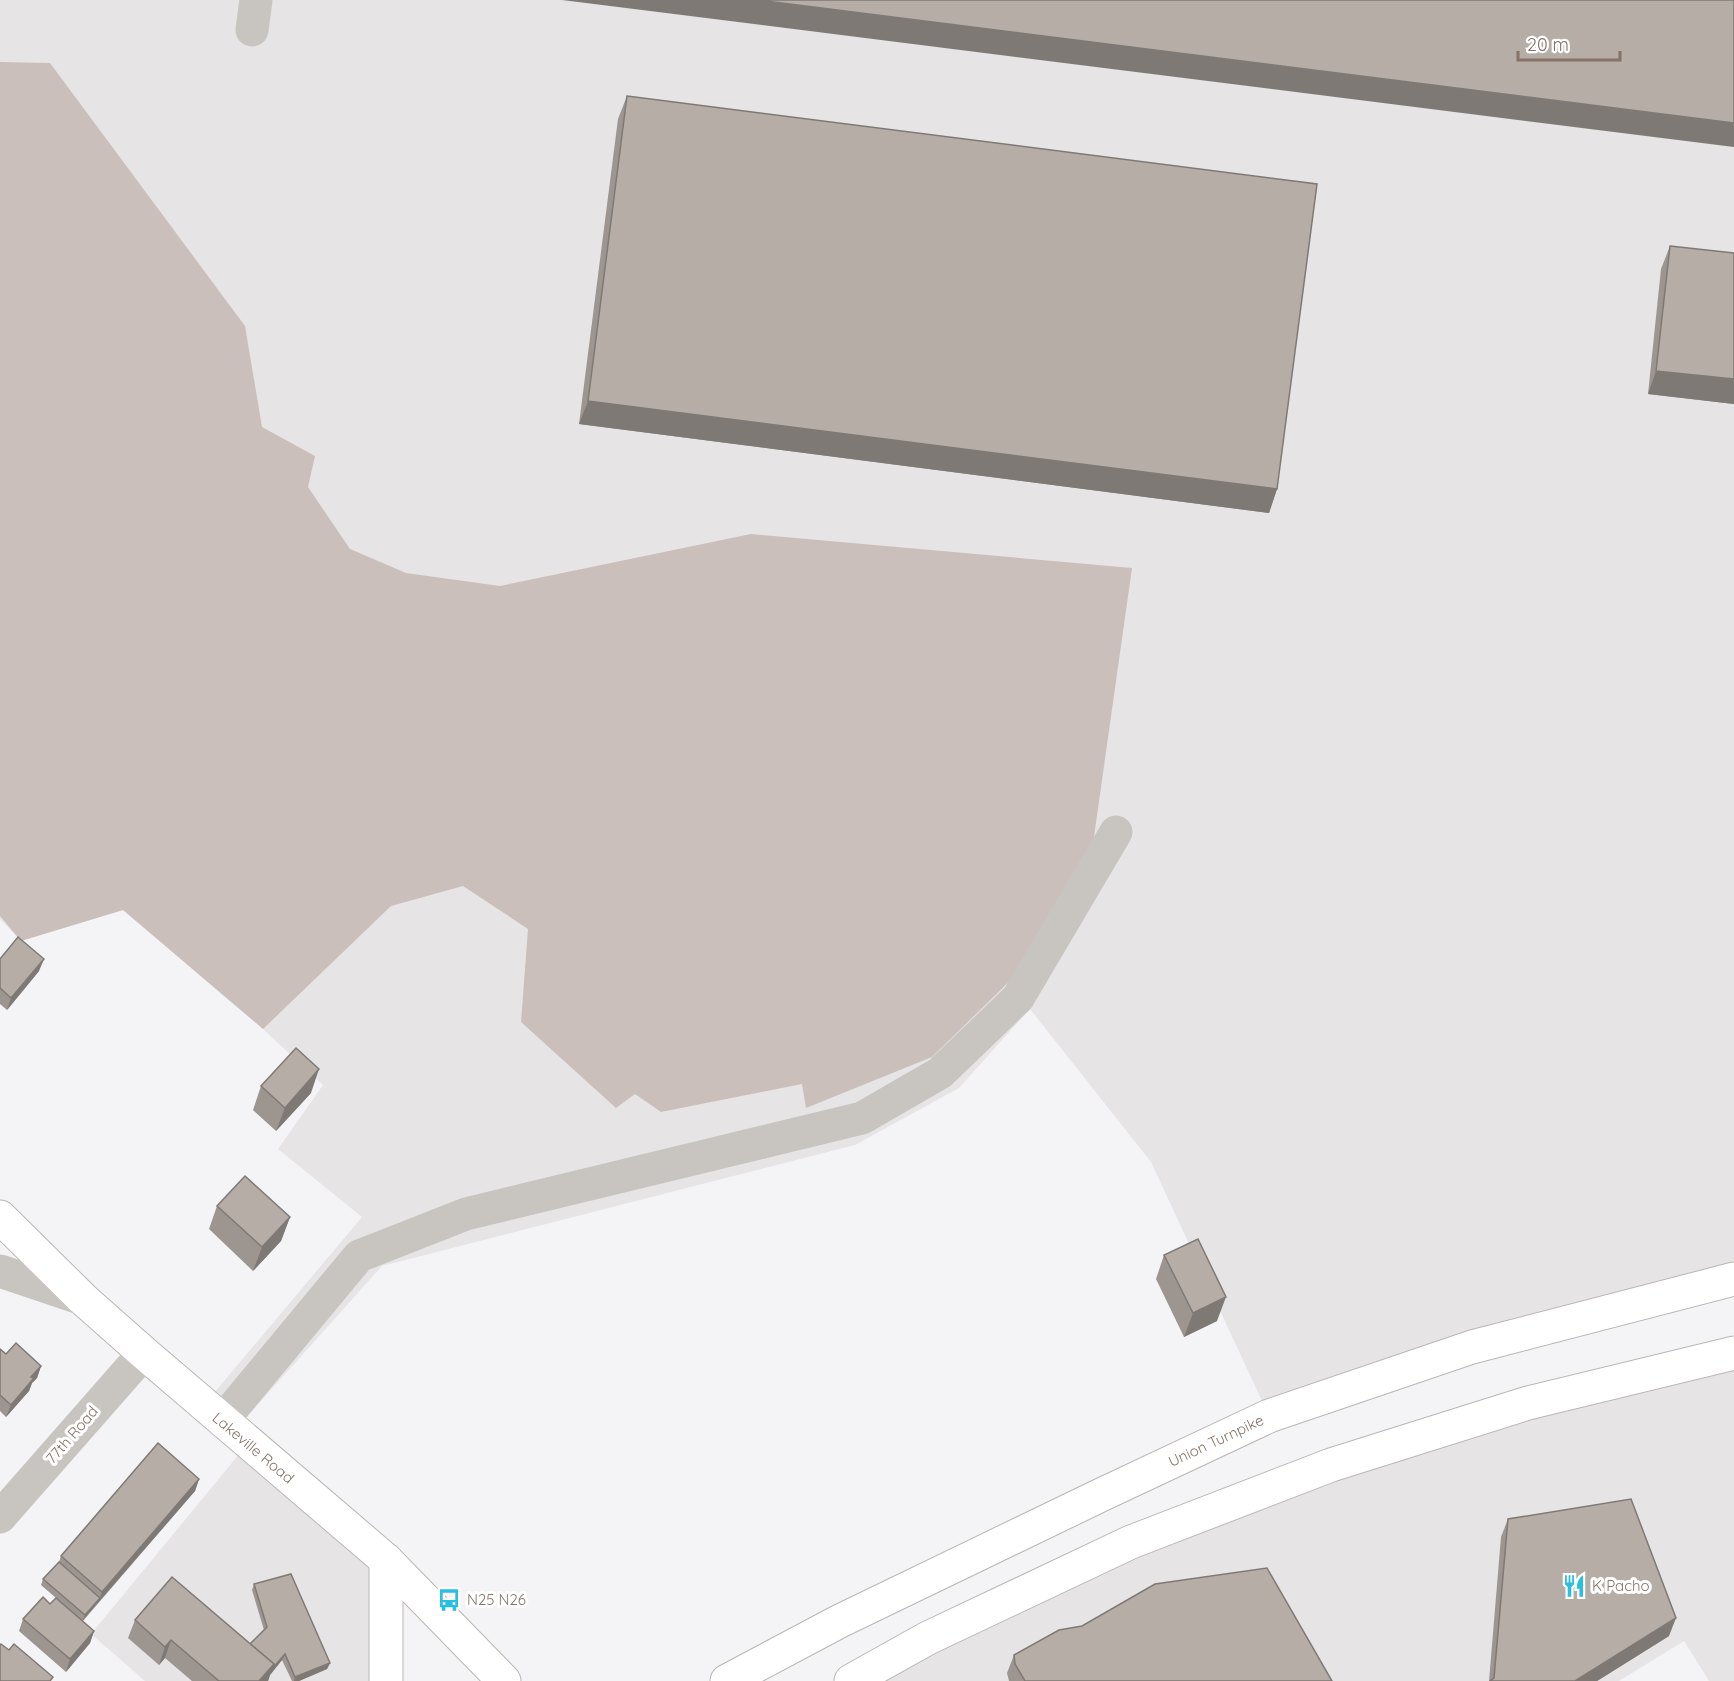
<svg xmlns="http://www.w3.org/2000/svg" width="1734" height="1681" font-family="Quicksand,sans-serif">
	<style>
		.built { fill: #e6e4e5 }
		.water { fill: #cbbfbc }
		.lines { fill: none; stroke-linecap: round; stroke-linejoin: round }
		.major-casing { stroke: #bbb6b2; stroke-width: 35 }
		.minor { stroke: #c8c4c0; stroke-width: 33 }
		.major { stroke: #fff; stroke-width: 33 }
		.wall { fill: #9d9590 }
		.shaded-wall { fill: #7f7975 }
		.building { fill: #b6ada7; stroke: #7f7975; stroke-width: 1.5 }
		.labels { text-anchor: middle; stroke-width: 6; stroke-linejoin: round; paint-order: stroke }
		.street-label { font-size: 15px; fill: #857366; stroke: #fff }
		.poi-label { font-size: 15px; fill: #857366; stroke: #fff; text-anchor: start }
	</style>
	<rect width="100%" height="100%" fill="#f4f4f7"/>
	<!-- built -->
	<g class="built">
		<polygon points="0,0 1734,0 1734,1279 1269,1416 1151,1162 1030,1009 959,1088 855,1145 382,1266 234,1431 203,1406 362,1217 278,1149 323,1085 263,1029 123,910 21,941 0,919"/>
		<polygon points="1734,1353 1734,1681 1709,1681 1684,1641 1619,1681 851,1681 1131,1542"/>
		<polygon points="245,1447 386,1560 386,1681 145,1681 91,1634"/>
	</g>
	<!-- water -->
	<polygon class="water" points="0,62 50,63 245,326 262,427 315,456 308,487 350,549 406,573 500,586 751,534 1132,568 1090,865 1018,973 932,1057 806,1108 802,1084 661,1112 635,1094 616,1108 521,1022 528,929 463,886 391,906 263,1029 123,910 21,941 0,916"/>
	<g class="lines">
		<!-- major casing -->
		<g class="major-casing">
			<g id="major">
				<polyline points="0,1217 83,1299 144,1353 386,1560 504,1681"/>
				<polyline points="386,1560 386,1681"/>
				<polyline points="727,1681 840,1621 1103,1494 1269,1416 1472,1347 1734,1279"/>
				<polyline points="851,1681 928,1638 1131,1542 1331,1465 1528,1403 1734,1353"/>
			</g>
		</g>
		<!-- minor -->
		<g class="minor">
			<polyline points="252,30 256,0"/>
			<polyline points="0,1271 83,1299"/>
			<polyline points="222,1421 359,1256 466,1214 862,1118 940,1073 1018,998 1116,832"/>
			<polyline points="0,1517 144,1353"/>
		</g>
		<!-- major -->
		<use href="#major" class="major"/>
	</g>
	<!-- wall -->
	<g class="wall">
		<polygon points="627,96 1277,489 1269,513 579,424 618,119"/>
		<polygon points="1670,246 1734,253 1734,404 1648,394 1661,269"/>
		<polygon points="0,959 39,971 7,1010 0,1004"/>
		<polygon points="261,1086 311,1093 276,1131 253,1110"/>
		<polygon points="217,1206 290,1217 281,1241 253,1271 209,1229"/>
		<polygon points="1164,1255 1217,1321 1184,1337 1156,1279"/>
		<polygon points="0,1349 6,1354 41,1366 37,1378 32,1383 29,1391 6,1417 0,1411"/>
		<polygon points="199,1479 195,1491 83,1621 94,1631 90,1643 66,1672 19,1631 23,1619 50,1604 56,1598 41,1585 43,1579 59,1562 61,1556"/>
		<polygon points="1508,1519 1669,1636 1597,1681 1489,1681 1501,1537"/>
		<polygon points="254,1584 330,1663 327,1669 299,1681 292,1681 282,1660 270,1675 268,1681 192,1681 165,1658 159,1665 128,1638 135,1620 250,1644 264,1630 252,1590"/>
		<polygon points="1014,1655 1332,1681 1009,1681 1007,1673"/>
	</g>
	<!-- shaded-wall -->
	<g class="shaded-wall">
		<polygon points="562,0 758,0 1734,123 1734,147"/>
		<polygon points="1656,371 1734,379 1734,404 1648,394"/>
		<polygon points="588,401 1277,489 1269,513 579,424"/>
		<polygon points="44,959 39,971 7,1010 11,998"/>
		<polygon points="319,1069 311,1093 276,1131 285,1108"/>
		<polygon points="290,1217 281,1241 253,1271 262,1247"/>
		<polygon points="1226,1297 1217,1321 1184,1337 1193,1313"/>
		<polygon points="41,1366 37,1378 32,1383 29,1391 6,1417 11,1405 31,1377"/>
		<polygon points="199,1479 195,1491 82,1621 85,1615 100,1598 102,1592"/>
		<polygon points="1676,1618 1669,1636 1597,1681 1575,1681"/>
		<polygon points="94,1631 90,1643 66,1672 70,1659"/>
		<polygon points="171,1640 165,1658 159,1665 165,1647"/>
		<polygon points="285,1654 282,1660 270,1675 268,1681 259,1681 274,1664"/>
		<polygon points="330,1663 327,1669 299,1681 294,1681 295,1677"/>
	</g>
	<!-- building -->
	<g class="building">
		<polygon points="758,0 1734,0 1734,123"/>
		<polygon points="627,96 1317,184 1277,489 588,401"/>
		<polygon points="1670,246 1734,253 1734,379 1656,371"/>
		<polygon points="18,937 44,959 11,998 0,988 0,959"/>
		<polygon points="296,1048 319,1069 285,1108 261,1086"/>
		<polygon points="245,1176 290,1217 262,1247 217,1206"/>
		<polygon points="1198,1239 1226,1297 1193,1313 1164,1255"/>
		<polygon points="16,1343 41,1366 31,1377 34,1378 11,1405 0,1395 0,1349 6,1354"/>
		<polygon points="158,1443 199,1479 102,1592 61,1556"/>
		<polygon points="1631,1499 1676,1618 1575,1681 1490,1681 1494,1678 1508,1519"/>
		<polygon points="59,1562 100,1598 85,1615 43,1579"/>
		<polygon points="1267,1568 1332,1681 1025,1681 1015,1664 1014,1655 1059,1630 1082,1626 1155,1584"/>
		<polygon points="291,1574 330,1663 295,1677 285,1654 272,1669 274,1664 250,1644 267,1627 254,1584"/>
		<polygon points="172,1577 274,1664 259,1681 219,1681 171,1640 165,1647 135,1620"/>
		<polygon points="43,1597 50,1604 56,1598 94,1631 70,1659 23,1619"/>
		<polygon points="1,1644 9,1650 14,1644 53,1677 50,1681 0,1681 0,1645"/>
	</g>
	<!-- icons -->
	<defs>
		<g id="restaurant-bare" transform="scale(1.8)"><path d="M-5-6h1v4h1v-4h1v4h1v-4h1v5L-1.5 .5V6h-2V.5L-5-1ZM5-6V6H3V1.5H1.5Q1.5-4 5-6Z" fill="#29bfe2" stroke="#fff" stroke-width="2.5" paint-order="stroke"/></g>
		<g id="bus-bare" transform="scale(1.8)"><path d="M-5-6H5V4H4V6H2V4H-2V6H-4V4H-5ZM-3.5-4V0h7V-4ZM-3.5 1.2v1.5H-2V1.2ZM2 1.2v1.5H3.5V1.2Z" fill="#29bfe2" stroke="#fff" stroke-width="2.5" paint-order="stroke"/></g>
	</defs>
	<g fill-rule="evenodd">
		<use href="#restaurant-bare" x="1574" y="1586"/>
		<use href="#bus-bare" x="449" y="1600"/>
	</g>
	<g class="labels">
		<!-- street labels -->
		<g class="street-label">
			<text transform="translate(72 1435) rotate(-49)" y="5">77th Road</text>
			<text transform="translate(1216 1441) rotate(-25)" y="5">Union Turnpike</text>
			<text transform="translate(253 1448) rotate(40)" y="5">Lakeville Road</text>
		</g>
		<!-- poi labels -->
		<g class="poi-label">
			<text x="1592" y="1591">K Pacho</text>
			<text x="467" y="1605">N25 N26</text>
		</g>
	</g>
	<!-- scale -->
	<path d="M1518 51v9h102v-9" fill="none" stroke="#857366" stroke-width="3"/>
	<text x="1527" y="51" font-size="18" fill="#857366" stroke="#ffffff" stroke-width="4.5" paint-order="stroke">20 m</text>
</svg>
